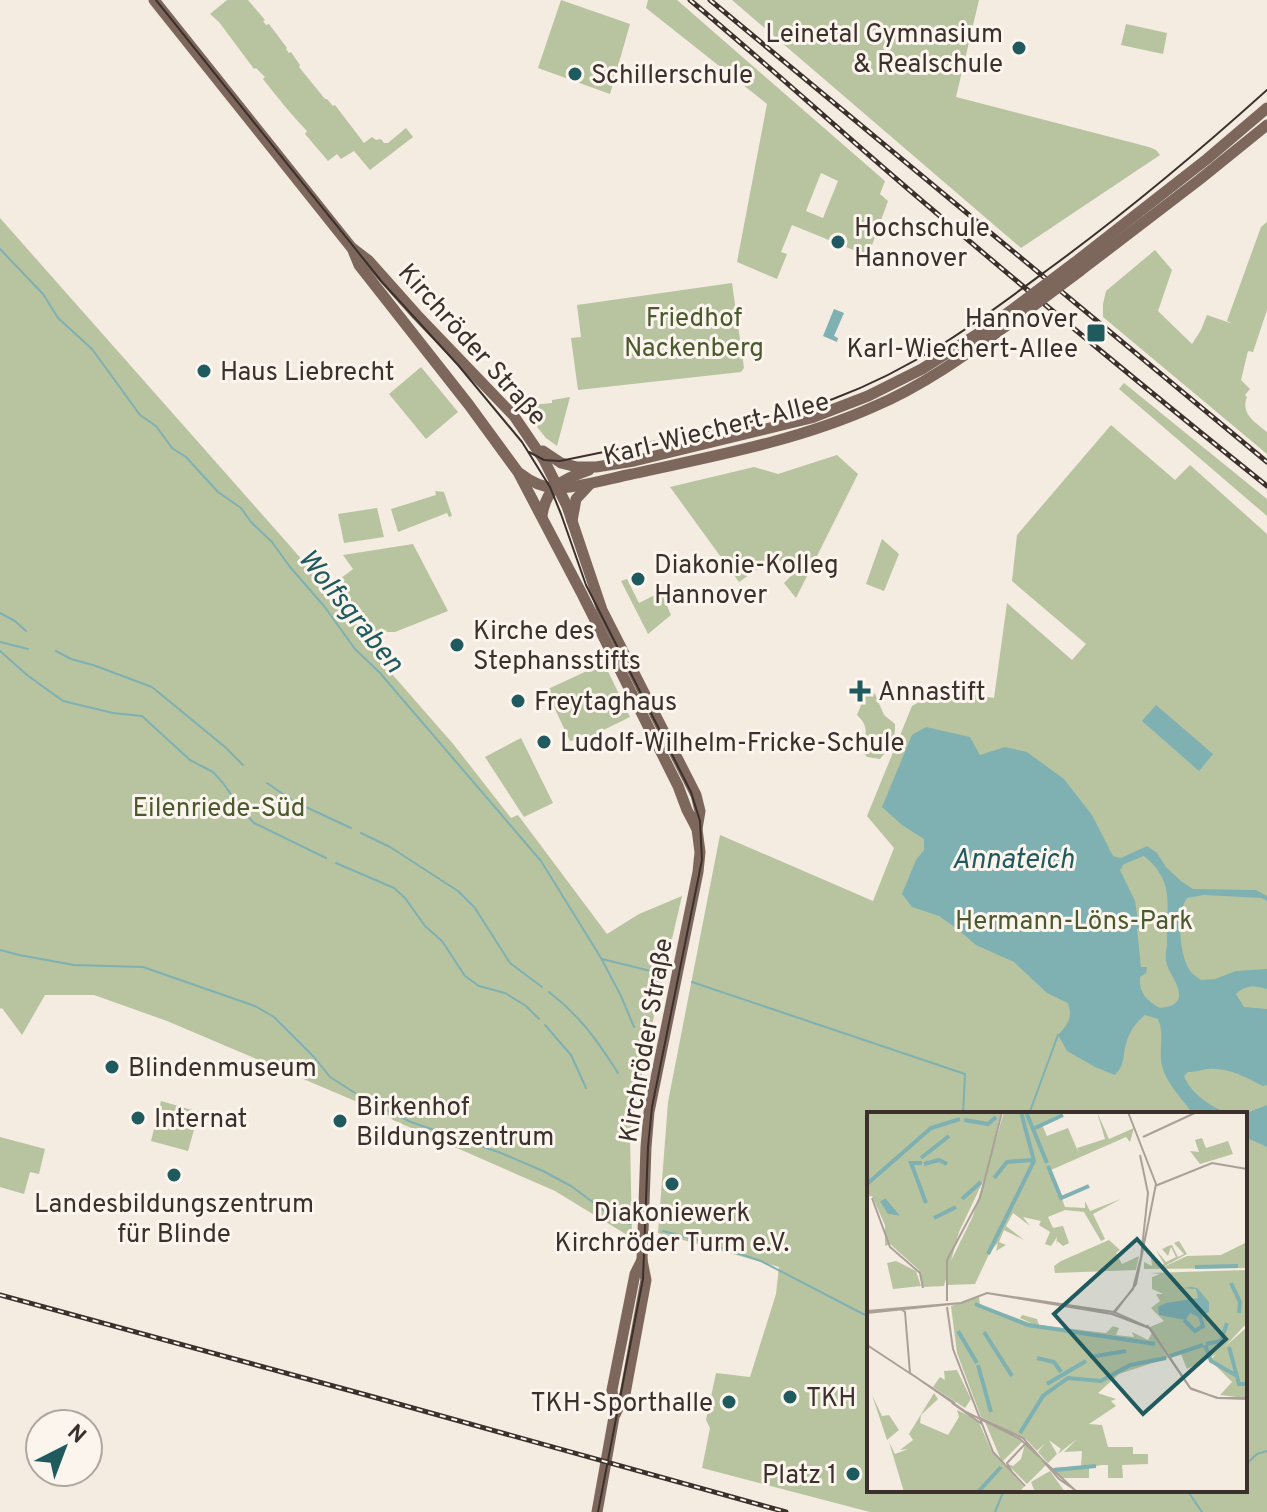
<svg xmlns="http://www.w3.org/2000/svg" width="1267" height="1512" font-family="Overpass,sans-serif">
	<style>
		.green { fill: #b8c4a0; fill-rule: evenodd }
		.water { fill: #7fb0b2; fill-rule: evenodd }
		.lines { fill: none; stroke-linecap: round; stroke-linejoin: round }
		.stream { stroke: #7fb0b2; stroke-width: 2 }
		.major { stroke: #7d675c; stroke-width: 11 }
		.tram { stroke: #3b302b; stroke-width: 2 }
		.rail-casing { stroke: #3b302b; stroke-width: 5 }
		.rail { stroke: #fbf5ee; stroke-width: 2; stroke-dasharray: 6; stroke-linecap: butt }
		.major-bridge { stroke: #7d675c; stroke-width: 11 }
		.poi-dot { fill: #1f5a5e; stroke: #fbf5ee; stroke-width: 3 }
		.labels { text-anchor: middle; stroke-width: 6; stroke-linejoin: round; paint-order: stroke }
		.poi-label { font-size: 26px; fill: #3b302b; stroke: #fbf5ee; text-anchor: start }
		.park-label { font-size: 26px; fill: #4a5a2e; stroke: #fbf5ee }
		.street-label { font-size: 26px; fill: #3b302b; stroke: #fbf5ee }
		.water-label { font-size: 28px; font-style: italic; fill: #1f5a5e; stroke: #fbf5ee }
		.inset-river { fill: none; stroke: #7fb0b2; stroke-width: 4 }
		.inset-road { fill: none; stroke: #aaa098; stroke-width: 2 }
		.view { fill: #1f5a5e; fill-opacity: 0.15; stroke: #1f5a5e; stroke-width: 4 }
		.inset-edge { fill: none; stroke: #3b302b; stroke-width: 4 }
	</style>
	<rect width="100%" height="100%" fill="#f4ebe1"/>
	<!-- green -->
	<g class="green">
		<path d="M227,0H248L265,20L263,21L266,25L269,24L287,48L286,49L289,53L291,52L300,65L299,67L325,99H327L333,106L335,105L364,143L372,137L376,140L381,139L384,143H388L406,128L413,137L370,170L354,151L341,159L337,154L328,161L305,134L307,131C289,112 279,99 263,79L265,77L256,68L254,69L219,22L210,14Z"/>
		<polygon points="561,0 630,24 610,94 538,68"/>
		<path d="M648,0H677L885,181L880,194L888,201L868,256L792,225L781,252L787,254L777,279L737,262L767,104L646,8ZM821,173L838,181L823,218L806,211Z"/>
		<polygon points="732,0 979,0 956,97 1149,147 1156,150 1160,155 1021,248"/>
		<polygon points="1126,24 1167,33 1163,54 1121,45"/>
		<polygon points="0,218 290,546 368,636 392,674 454,745 511,818 518,815 607,934 639,914 682,896 654,1016 630,1135 632,1238 555,1191 393,1120 388,1115 167,1021 94,995 45,995 22,1035 2,1008 0,1009"/>
		<path d="M1267,222V310L1253,352L1248,351L1241,380L1250,389L1245,395L1247,397C1240,414 1256,423 1267,432V454L1103,317V304L1106,291L1155,250L1172,270L1158,311L1192,344L1201,330L1207,315L1233,324L1227,321L1228,318L1261,227Z"/>
		<polygon points="732,283 744,368 741,372 578,390 571,338 581,337 577,305"/>
		<polygon points="421,367 458,412 426,439 389,394"/>
		<polygon points="1124,383 1267,499 1267,516 1119,389"/>
		<polygon points="570,397 557,446 546,438 520,406 552,403 552,400"/>
		<path d="M1111,425L1175,480L1190,465L1267,534V1512H870L702,1468L710,1428L706,1420L716,1373L750,1377L776,1294L779,1267L658,1233L668,1102L720,835L873,901L894,848L867,816L912,706L931,695L949,690L994,698L1007,603L1072,660L1086,644L1012,581L1017,535ZM869,1114H1245V1490H869Z"/>
		<polygon points="837,455 858,474 796,598 784,583 792,575 776,556 739,582 670,487 754,467 778,474"/>
		<polygon points="435,491 444,492 452,516 449,517 447,513 398,532 391,509 436,495"/>
		<polygon points="377,508 384,537 344,543 338,514"/>
		<polygon points="882,539 899,554 884,591 866,584"/>
		<polygon points="413,544 448,611 395,632 370,632 304,558 313,560 332,585 353,569 343,555"/>
		<polygon points="627,579 639,603 661,592 671,615 648,634 621,581"/>
		<polygon points="604,663 630,717 591,736 570,741 546,690"/>
		<path d="M867,690L875,694L884,715L895,724C896,740 889,748 880,759L867,757L861,749C867,735 869,726 857,715Z"/>
		<polygon points="521,738 553,803 524,817 485,757"/>
		<polygon points="161,1101 199,1112 188,1151 151,1141"/>
		<polygon points="0,1137 45,1149 39,1174 30,1172 24,1194 0,1187"/>
	</g>
	<!-- water -->
	<g class="water">
		<polygon points="834,309 844,313 834,336 838,338 837,342 823,336"/>
		<polygon points="1156,705 1213,754 1199,771 1142,721"/>
		<path d="M926,727L970,737L980,755L1005,747L1027,752L1064,779L1092,815L1113,856L1121,858L1147,846L1157,853L1166,867L1181,881L1193,889L1256,890L1267,896V901L1262,898L1204,895L1187,898C1176,913 1179,957 1191,972C1192,974 1200,979 1201,980L1215,979L1236,971L1267,969V989C1255,985 1245,985 1236,994L1244,1007L1267,1009V1085L1263,1086C1245,1077 1228,1067 1207,1069C1200,1070 1195,1072 1188,1072L1184,1076C1190,1093 1214,1110 1232,1114H1195L1190,1110C1179,1095 1162,1078 1161,1059C1160,1044 1164,1033 1158,1019L1145,1015C1136,1022 1129,1032 1126,1044C1122,1058 1126,1063 1115,1075L1095,1067L1067,1051L1058,1035C1068,1024 1073,1018 1068,1003L1047,993L1014,962L976,945L956,928L939,916L912,907L902,894L916,860L924,850V839L902,825L882,807L912,735ZM1144,856C1176,882 1166,906 1167,943C1167,949 1165,955 1166,961C1168,973 1180,984 1179,996C1178,1006 1167,1007 1160,1008C1146,1000 1139,993 1140,977L1146,973L1147,967H1141L1137,929L1139,928L1135,901L1120,870L1124,864Z"/>
		<polygon points="1267,1105 1267,1147 1245,1137 1244,1114"/>
	</g>
	<g class="lines">
		<!-- stream -->
		<g class="stream">
			<polyline points="0,249 43,294 58,318 92,349 140,415 156,426 172,448 186,457 218,492 241,508 251,522 272,542 290,567 324,606 355,649 380,673 541,861 601,958 621,996 634,1027"/>
			<polyline points="0,613 15,621 26,631"/>
			<polyline points="0,642 28,649"/>
			<polyline points="0,651 27,675 63,701 113,713 142,716 190,760 213,772 223,783 242,810 254,823 326,858"/>
			<polyline points="56,651 71,659 93,665 152,687 225,747 243,765"/>
			<polyline points="267,783 293,801 351,828"/>
			<polyline points="361,833 390,847 458,891 475,908 510,963 542,987"/>
			<polyline points="336,863 394,888 405,898 425,926 442,941 465,976 479,986 505,993 526,1006 539,1019"/>
			<polyline points="0,950 19,955 74,965 143,967 255,1006 274,1017 314,1057 330,1077 366,1100 411,1122 501,1153 543,1171 571,1186 613,1217 630,1224"/>
			<polyline points="602,959 663,974"/>
			<polyline points="692,982 965,1074 963,1114"/>
			<path d="M549,992C580,1016 597,1040 618,1073"/>
			<polyline points="545,1025 571,1055 586,1088"/>
			<polyline points="1029,1114 1058,1035"/>
			<polyline points="663,1231 698,1240 761,1261 869,1317"/>
			<polyline points="1245,1465 1257,1454 1267,1451"/>
			<polyline points="1187,1490 1202,1512"/>
			<polyline points="1195,1490 1205,1490"/>
			<polyline points="995,1512 1004,1490"/>
		</g>
		<!-- major -->
		<g class="major">
			<polyline points="154,0 351,247 368,260 417,315 514,416 544,460 567,506 602,610 696,795 700,811 697,829 700,852 698,872 649,1112 646,1147 642,1260 646,1280 625,1394 614,1417 597,1512"/>
			<polyline points="352,248 359,265 469,405 518,472 582,594 678,786 687,810 697,829"/>
			<polyline points="1074,263 1207,159 1267,108"/>
			<polyline points="1080,271 1199,180 1267,125"/>
			<polyline points="543,451 561,463 577,467 596,467 634,461 811,418 868,396 922,369 976,335 1009,312"/>
			<path d="M521,474C531,482 542,487 555,488C575,489 611,478 632,474C713,456 797,441 873,407C925,385 971,351 1017,318"/>
			<path d="M542,516C546,487 563,479 589,470"/>
			<polyline points="572,521 576,499 590,484"/>
			<polyline points="614,1413 612,1390 635,1274 642,1260"/>
		</g>
		<!-- tram -->
		<g class="tram">
			<polyline points="156,0 382,282 458,365 522,442 550,487 561,514 586,585 691,792 700,821 702,860 652,1107 648,1147 643,1279 598,1512"/>
			<path d="M529,452L544,460L560,461C604,452 647,443 691,434C739,425 787,415 833,399C916,368 976,323 1046,271C1123,215 1196,154 1267,90"/>
		</g>
		<!-- rail casing -->
		<g class="rail-casing">
			<g id="rail">
				<path d="M690,0C773,69 852,142 934,211C1044,305 1155,396 1267,486"/>
				<polyline points="710,0 1267,462"/>
				<polyline points="0,1295 370,1396 786,1512"/>
			</g>
		</g>
		<!-- rail -->
		<use href="#rail" class="rail"/>
		<!-- major-bridge -->
		<g class="major-bridge">
			<polyline points="1009,312 1074,263"/>
			<polyline points="1017,318 1080,271"/>
		</g>
	</g>
	<!-- markers -->
	<g class="poi-dot">
		<circle cx="1019" cy="48" r="8"/>
		<circle cx="575" cy="74" r="8"/>
		<circle cx="838" cy="242" r="8"/>
		<rect x="1086" y="323" width="20" height="20" rx="4"/>
		<circle cx="204" cy="371" r="8"/>
		<circle cx="638" cy="579" r="8"/>
		<circle cx="457" cy="645" r="8"/>
		<path d="M856 679h8v8h8v8h-8v8h-8v-8h-8v-8h8z"/>
		<circle cx="518" cy="701" r="8"/>
		<circle cx="544" cy="742" r="8"/>
		<circle cx="112" cy="1067" r="8"/>
		<circle cx="138" cy="1118" r="8"/>
		<circle cx="340" cy="1121" r="8"/>
		<circle cx="174" cy="1175" r="8"/>
		<circle cx="672" cy="1184" r="8"/>
		<circle cx="790" cy="1397" r="8"/>
		<circle cx="729" cy="1402" r="8"/>
		<circle cx="853" cy="1474" r="8"/>
	</g>
	<g class="labels">
		<!-- poi labels -->
		<g class="poi-label">
			<text x="1003" y="42" text-anchor="end">Leinetal Gymnasium<tspan x="1003" dy="30">&amp; Realschule</tspan></text>
			<text x="591" y="83">Schillerschule</text>
			<text x="854" y="236">Hochschule<tspan x="854" dy="30">Hannover</tspan></text>
			<text x="1078" y="327" text-anchor="end">Hannover<tspan x="1078" dy="30">Karl-Wiechert-Allee</tspan></text>
			<text x="220" y="380">Haus Liebrecht</text>
			<text x="654" y="573">Diakonie-Kolleg<tspan x="654" dy="30">Hannover</tspan></text>
			<text x="473" y="639">Kirche des<tspan x="473" dy="30">Stephansstifts</tspan></text>
			<text x="878" y="700">Annastift</text>
			<text x="534" y="710">Freytaghaus</text>
			<text x="560" y="751">Ludolf-Wilhelm-Fricke-Schule</text>
			<text x="128" y="1076">Blindenmuseum</text>
			<text x="356" y="1115">Birkenhof<tspan x="356" dy="30">Bildungszentrum</tspan></text>
			<text x="154" y="1127">Internat</text>
			<text x="174" y="1212" text-anchor="middle">Landesbildungszentrum<tspan x="174" dy="30">für Blinde</tspan></text>
			<text x="672" y="1221" text-anchor="middle">Diakoniewerk<tspan x="672" dy="30">Kirchröder Turm e.V.</tspan></text>
			<text x="806" y="1406">TKH</text>
			<text x="713" y="1411" text-anchor="end">TKH-Sporthalle</text>
			<text x="837" y="1483" text-anchor="end">Platz 1</text>
		</g>
		<!-- park labels -->
		<g class="park-label">
			<text x="694" y="326">Friedhof<tspan x="694" dy="30">Nackenberg</tspan></text>
			<text x="219" y="816">Eilenriede-Süd</text>
			<text x="1074" y="929">Hermann-Löns-Park</text>
		</g>
		<!-- street labels -->
		<g class="street-label">
			<text transform="translate(473 344) rotate(48)" y="9">Kirchröder Straße</text>
			<text transform="translate(716 428) rotate(-14)" y="9">Karl-Wiechert-Allee</text>
			<text transform="translate(645 1040) rotate(-80)" y="9">Kirchröder Straße</text>
		</g>
		<!-- water labels -->
		<g class="water-label">
			<text transform="translate(352 610) rotate(51)" y="10">Wolfsgraben</text>
			<text x="1013" y="868">Annateich</text>
		</g>
	</g>
	<!-- overview -->
	<g transform="translate(867 1112)">
		<rect width="380" height="380" fill="#f4ebe1"/>
		<path d="M0,0H134L120,61L92,120L77,174L56,175L52,158L23,132L18,134V113L5,84L0,85ZM137,0H200L175,13L180,24L201,16L213,44L210,36L238,27L230,0L242,27L267,16L263,30L259,25L184,58L198,95L218,96V89L223,99L254,87L226,102L238,127L234,129L217,100L198,98L181,105L186,116L196,114L202,131L196,134L190,129L189,133L190,125L184,134L178,132L183,120L172,113L174,109L156,105L163,114L146,101L139,114L157,128L137,118L132,130L139,133L129,139L131,131L124,138L108,172L81,173V155L106,104ZM335,26L339,36L361,29L366,42L333,52L323,39L332,40L328,28ZM242,128L253,138L249,141L255,152L272,144L269,158L188,161L187,154L194,149ZM312,129L320,142L294,156L320,144L354,143L380,130V156L277,157V150L285,154L283,138L292,154L297,152L289,138L299,150L309,145L304,135L301,144L295,137L301,134L305,133L311,145L317,142L307,131ZM29,149L49,159L54,174L26,177L20,151ZM380,158V211L352,241L320,257L313,240L303,244L283,215L297,209L284,196L293,189L289,182H296L285,177V165L293,162L283,161ZM112,185L113,193L166,212L153,206L155,203L170,207L172,213L239,221L246,214L252,216L249,223L267,225L265,220L281,228L285,221L301,246L252,262L231,281L249,287L244,289L249,294L222,312L235,313L241,335H266V342H281V352L255,353L256,366H241V353H235L222,355V366H193L185,356L214,354L215,339L197,340L210,327L191,342L194,337L182,328L190,342L181,351L171,340L178,331L170,339L160,328L114,305L90,241L84,194ZM380,215L378,286L353,283L365,270L343,248ZM90,258L104,287L98,296L66,275L73,265L78,268L77,259ZM67,281L71,287L54,303L53,311L81,323L92,305L90,298L111,308L124,338L157,375L152,380H37L22,330L28,342L41,337L33,338L46,328L42,322ZM5,283L15,304L22,303L32,318L20,328ZM118,310L156,329L135,350ZM158,332L179,353L160,372L140,352L146,354L154,347ZM183,359L198,380H168L164,370Z" fill="#b8c4a0"/>
		<path d="M325,175L330,176L342,190V200L331,205L323,201L319,208L292,203L291,195L299,191L331,186L329,177L313,176Z" fill="#7fb0b2"/>
		<path class="inset-river" d="M159,0L180,51M97,8L121,12L129,5M168,16L196,3M54,46L82,24M55,51H44L59,91M57,52L72,48L80,52M181,54L194,86L222,74M127,66L140,50L165,48M0,72L64,16L93,7M95,87L114,70M16,90L18,89L28,101L22,100ZM67,106L89,95M121,142L167,49L154,0M328,155L371,154M364,171L373,190L372,201M108,192L161,213L288,232M317,208L328,219L336,214L333,204M91,219L110,251M117,220L145,264M339,232L354,229L360,211M338,233L344,249L370,264M362,235L372,272H380M303,244L336,233M223,245L259,239M170,246L187,250L194,260M111,253L124,300M180,272L219,249M153,321L176,284L201,266L234,269L263,253L299,246M187,358L229,354M111,380L134,355"/>
		<path class="inset-road" d="M276,25L330,0M288,74L345,51L380,57M5,86L23,135L53,161L56,176M80,189V148L113,86L135,0M80,195L86,237L126,340L158,374M33,196L38,200L43,261L99,300L153,327L210,380M0,199L94,191L120,181L247,200L283,216L324,277L351,286H380M248,200L269,172L289,72L261,0M0,201L94,191L120,181L245,202L282,216M246,201L266,177L274,145L281,81L273,43M280,213L323,276L350,286L380,287M0,233L88,291M85,291L115,312M113,306L156,326L192,367L211,380M145,360L140,351L160,330"/>
		<path class="view" d="M270,127L359,227L276,302L187,202Z"/>
		<rect width="380" height="380" class="inset-edge"/>
	</g>
	<!-- north arrow -->
	<g transform="translate(64 1448) rotate(42)"><circle r="38" fill="#fbf5ee" stroke="#aea6a0" stroke-width="2"/>
	<path d="M0-6L14 30L0 20L-14 30Z" fill="#1f5a5e"/>
	<text y="-12" font-size="22" font-weight="bold" text-anchor="middle" fill="#3b302b">N</text>
	</g>
</svg>
